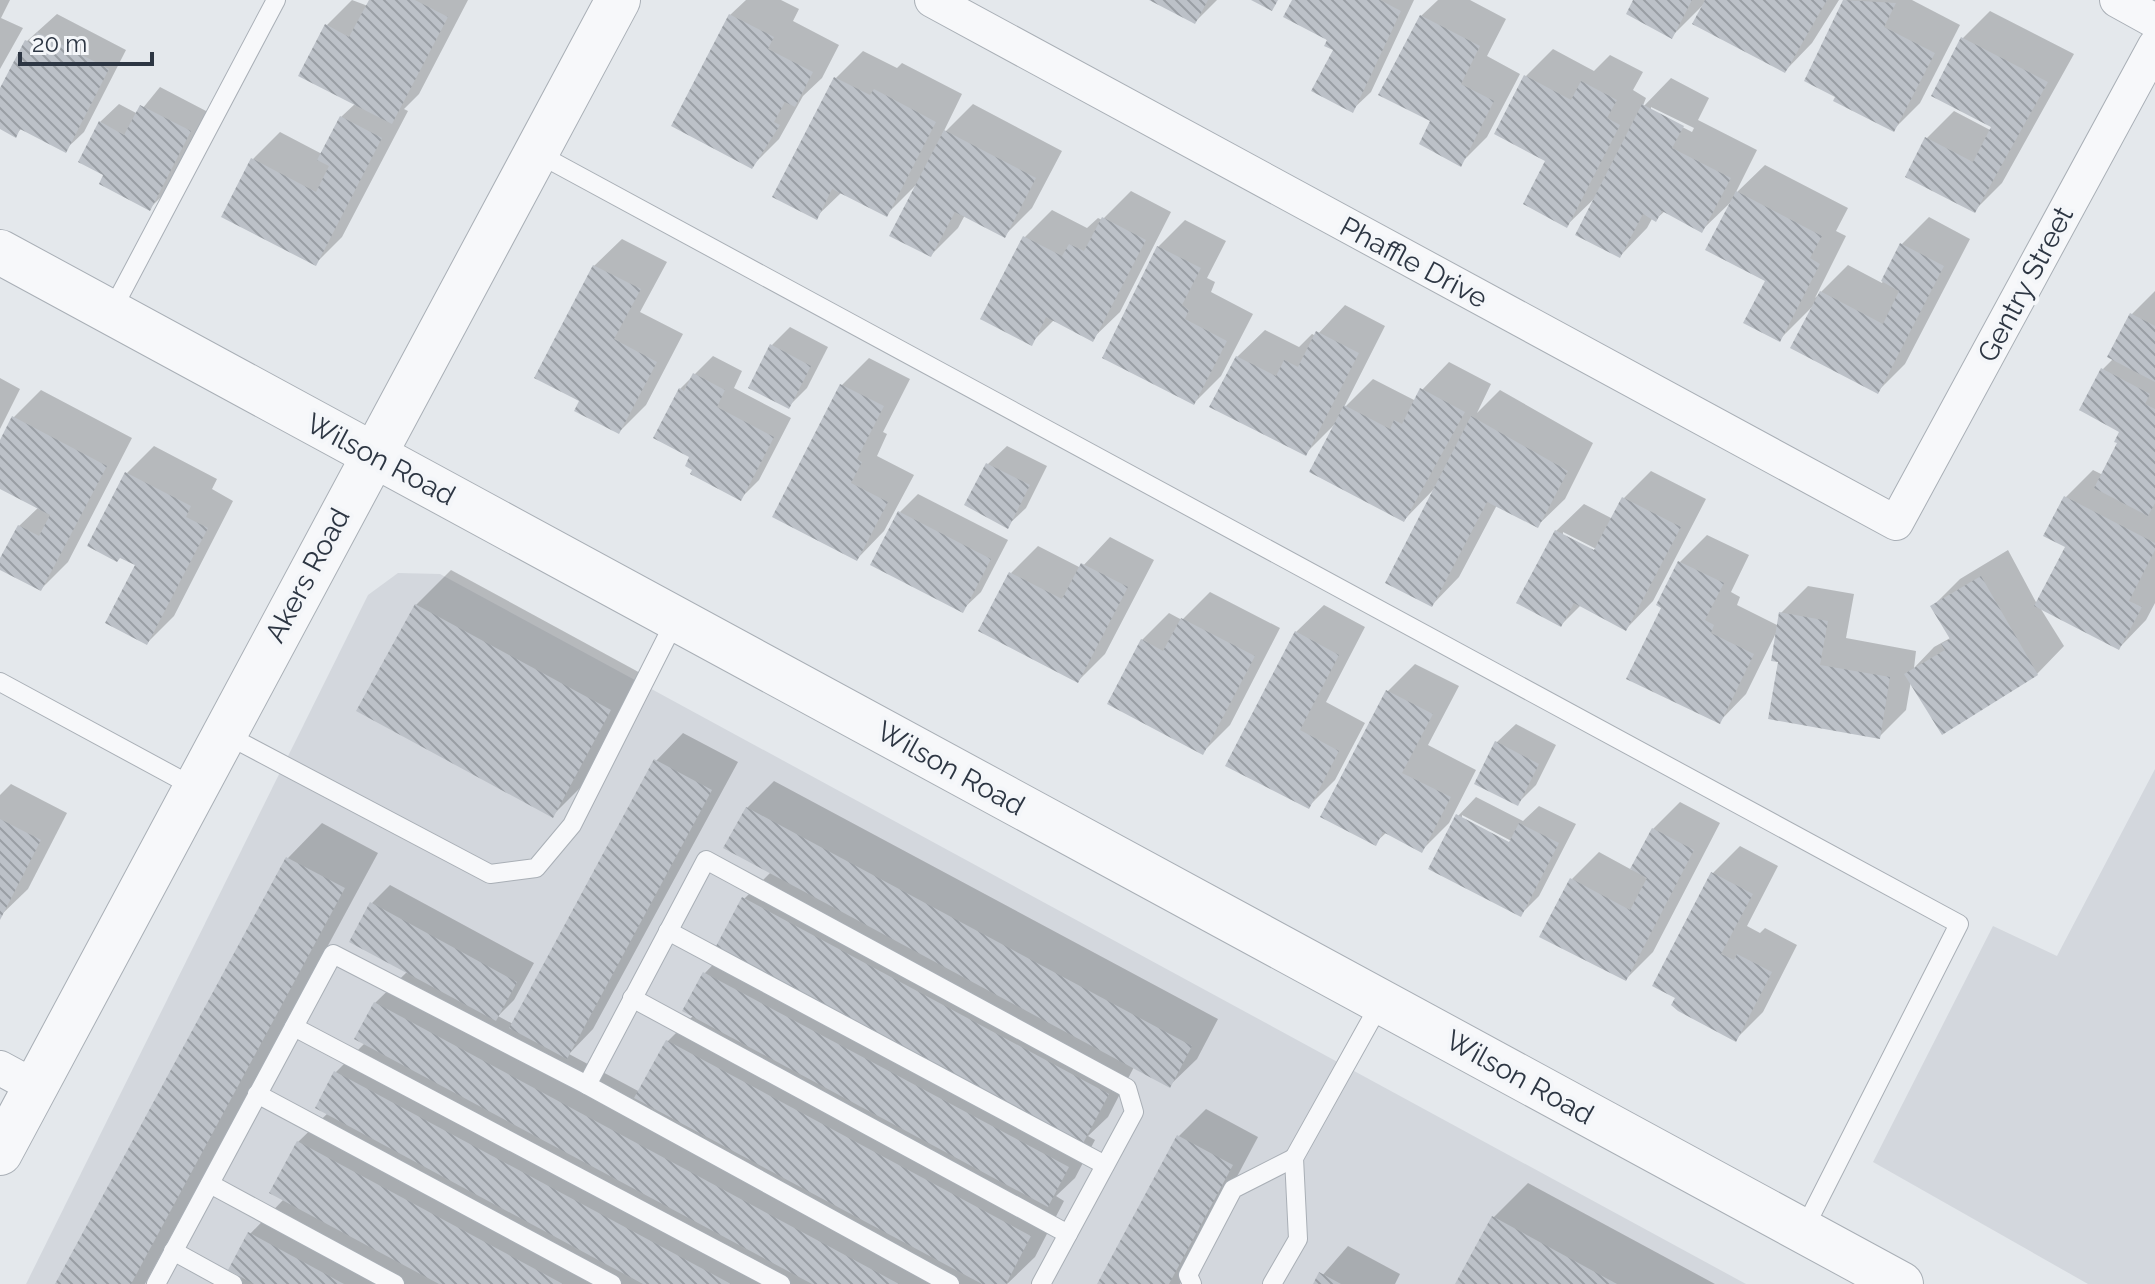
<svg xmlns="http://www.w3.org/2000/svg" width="2155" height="1284" font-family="Raleway,sans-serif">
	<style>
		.built { fill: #d3d7dd }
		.shadow { fill: #0003; fill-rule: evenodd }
		.building { fill: url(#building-back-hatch) }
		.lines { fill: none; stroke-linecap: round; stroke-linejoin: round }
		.service-casing { stroke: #a9afb6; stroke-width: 20 }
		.minor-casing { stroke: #a9afb6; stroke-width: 36 }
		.tertiary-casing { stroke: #a9afb6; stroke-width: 46 }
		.service { stroke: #f7f8fa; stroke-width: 18 }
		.minor { stroke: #f7f8fa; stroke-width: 34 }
		.tertiary { stroke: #f7f8fa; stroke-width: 44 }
		.labels { text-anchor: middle; stroke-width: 8; stroke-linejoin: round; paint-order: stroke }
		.street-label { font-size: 28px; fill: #2d3643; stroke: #f4f6f9 }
	</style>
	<defs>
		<pattern id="building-back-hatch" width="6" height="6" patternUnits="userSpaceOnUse" patternTransform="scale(2)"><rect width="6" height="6" fill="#bcc1c8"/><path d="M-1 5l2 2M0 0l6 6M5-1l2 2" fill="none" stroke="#999ea4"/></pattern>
	</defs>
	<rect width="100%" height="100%" fill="#e4e8ec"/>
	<!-- built -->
	<g class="built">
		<polygon points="398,573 440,574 1746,1284 26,1284 368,595"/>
		<polygon points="2155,769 2155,1284 2088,1284 1873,1162 1993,926 2057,956"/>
	</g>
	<!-- shadow -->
	<g class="shadow">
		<polygon points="0,0 10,0 1,18 23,28 0,69"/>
		<polygon points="352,0 368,6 371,0 468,0 419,94 404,109 408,111 342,237 315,264 253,159 280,132 322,154 341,117 356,103 327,25"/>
		<polygon points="746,0 781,0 799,9 793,21 839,45 822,78 803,96 779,139 752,166 730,15"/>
		<polygon points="1154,0 1217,0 1195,22"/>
		<polygon points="1294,0 1414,0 1371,92 1352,110 1335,50"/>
		<polygon points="1438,0 1470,0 1506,19 1487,56 1520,74 1487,137 1460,164 1433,120 1421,16"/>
		<polygon points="1635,0 1839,0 1812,43 1785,71 1705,3 1672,36"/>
		<polygon points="1846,0 1912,0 1960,25 1920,103 1893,130 1807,80"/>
		<polygon points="1990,11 2074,54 2002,183 1975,210 1927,138 1954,111 1992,131 1994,127 1933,95 1963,38"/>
		<polygon points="57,14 126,50 84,132 65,150 22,128 15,135 0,127 0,93 27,41"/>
		<path d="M1553,49L1594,71L1610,55L1643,72L1633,90L1646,98L1642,108L1671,78L1709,98L1698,120L1757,150L1735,194L1765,165L1848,208L1836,231L1846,236L1815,298L1848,265L1882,283L1902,244L1929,217L1970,239L1905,364L1878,391L1813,306L1780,339L1768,280L1732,201L1702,230L1665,211L1656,219L1653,217L1647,228L1620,256L1597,196L1567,225L1526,76ZM1651,107L1694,128L1692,132L1651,111Z"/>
		<polygon points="863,51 897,68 902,63 962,94 942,135 973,104 1062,151 1032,208 1005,235 965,215 958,228 931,255 917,184 886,215 842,192 816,217 774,196 836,78"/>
		<polygon points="160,87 208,112 168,190 150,208 100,122 119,104 138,114"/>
		<polygon points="1131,191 1171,212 1120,312 1092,339 1055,319 1031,343 1025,237 1052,210 1087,228 1098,218 1102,220"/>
		<polygon points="1185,220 1226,241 1207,278 1215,282 1211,292 1253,314 1221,376 1194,403 1158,247"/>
		<polygon points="622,239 667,262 640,312 683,334 646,405 619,432 582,401 594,266"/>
		<polygon points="2155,291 2155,603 2146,620 2119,648 2039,606 2064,646 2037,674 1911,681 1906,710 1879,737 1780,660 1776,633 1746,694 1719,722 1664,607 1680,562 1707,535 1749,555 1731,592 1740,597 1737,605 1779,626 1781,613 1808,586 1854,594 1846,638 1916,651 1914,668 1934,647 1952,637 1933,606 1960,579 2008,550 2037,604 2067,546 2066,497 2093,470 2103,475 2120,442 2122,431 2103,369 2114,358 2132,314"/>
		<polygon points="1345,305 1385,326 1343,409 1373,379 1416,401 1422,390 1449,362 1491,384 1477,413 1500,390 1593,443 1565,499 1537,526 1497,505 1459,577 1432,605 1435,488 1404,520 1335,424 1305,454 1237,357 1265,330 1299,347 1312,334 1316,336"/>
		<polygon points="790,327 828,347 807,388 789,406 772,345"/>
		<polygon points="713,356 742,371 734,388 791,418 759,480 741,498 691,456 680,389"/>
		<polygon points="869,358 910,379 883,432 887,434 877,456 914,475 884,531 857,559 774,516 842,385"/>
		<polygon points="0,378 20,389 0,429"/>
		<polygon points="41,390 132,438 68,562 41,589 0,567 19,526 39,507 0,486 0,444 14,417"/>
		<polygon points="154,446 217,479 212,489 233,501 174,616 147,643 127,473"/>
		<polygon points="1007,446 1047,466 1026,508 1007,526 988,464"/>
		<path d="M1651,471L1706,499L1653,601L1626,629L1581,605L1561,625L1556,531L1584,504L1613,519L1624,498ZM1563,532L1604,553L1602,556L1563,536Z"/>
		<polygon points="918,494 1008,540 981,592 962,610 900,512"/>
		<polygon points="1110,537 1154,560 1105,654 1078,681 1011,573 1038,546 1081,568"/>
		<polygon points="451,570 644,675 587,781 553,815 416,605"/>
		<polygon points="1210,592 1280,628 1230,725 1203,752 1142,640 1169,613 1182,620"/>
		<polygon points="1324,605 1365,627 1326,702 1365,723 1335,780 1308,807 1228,765 1296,632"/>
		<polygon points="1415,664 1459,686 1428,745 1476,770 1449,823 1422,850 1387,832 1375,843 1388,691"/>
		<polygon points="1516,724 1556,745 1536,785 1517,804 1497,742"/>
		<polygon points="683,733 738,762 593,1029 569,1054 640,1092 668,1041 694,1015 685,1010 705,973 724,953 744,899 771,872 747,808 774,781 1218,1019 1197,1059 1169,1086 1134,1067 1108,1117 1088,1136 1095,1140 1075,1178 1056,1196 1064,1201 1035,1257 1007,1284 231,1284 240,1274 250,1234 284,1199 298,1142 328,1113 336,1072 366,1042 375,1003 408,971 372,903 390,885 534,963 514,1000 498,1016 513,1024 656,761"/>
		<polygon points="11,784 67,813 28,889 0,916 0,795"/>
		<path d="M1476,797L1523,821L1539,806L1576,824L1539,896L1520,915L1458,816ZM1462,815L1519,845L1517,848L1462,820Z"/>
		<polygon points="1680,802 1720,823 1653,952 1626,979 1572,879 1599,852 1632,870 1653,829"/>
		<polygon points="322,823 378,853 145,1284 58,1284 288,858"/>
		<polygon points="1740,846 1778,866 1747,926 1760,933 1765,928 1797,945 1763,1012 1736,1039 1679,1010 1712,874"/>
		<polygon points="1206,1109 1258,1137 1180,1284 1100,1284 1178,1137"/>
		<polygon points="1528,1183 1715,1284 1458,1284 1493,1218"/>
		<polygon points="1348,1246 1400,1274 1395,1284 1315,1284"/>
	</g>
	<!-- building -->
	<g class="building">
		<polygon points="369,0 415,0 448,17 392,124 298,76 325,24 349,37"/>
		<polygon points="1149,0 1208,0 1195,24"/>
		<polygon points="1251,0 1278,0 1272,11"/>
		<polygon points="1292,0 1380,0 1401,11 1353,113 1311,91 1333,50 1324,46 1327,40 1283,17"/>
		<polygon points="1633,0 1692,0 1672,39 1626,14"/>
		<polygon points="1705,0 1827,0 1785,73 1692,24"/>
		<polygon points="1843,0 1896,3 1884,27 1935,53 1894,132 1833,101 1835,97 1804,81"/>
		<polygon points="729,14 774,37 768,49 813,72 795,107 785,102 774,122 780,125 752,169 671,126"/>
		<polygon points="1420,15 1480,46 1461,84 1494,101 1461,167 1419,144 1430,121 1378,95"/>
		<polygon points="37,32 109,69 66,153 20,129 16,138 0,129 0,88 25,40 32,43"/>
		<polygon points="1961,37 2048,82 1975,213 1905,177 1925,137 1973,162 1991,127 1931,96"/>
		<polygon points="1524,75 1571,100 1581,81 1617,100 1607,118 1620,125 1567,228 1523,204 1545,161 1494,134"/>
		<polygon points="834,77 870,95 874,89 936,122 887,217 832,189 817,220 772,197"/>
		<polygon points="1642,104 1684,126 1672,148 1731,178 1702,233 1662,211 1656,222 1643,214 1620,258 1575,235"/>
		<polygon points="140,105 191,131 150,211 99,184 103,175 78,162 99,121 124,135"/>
		<polygon points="340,116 382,138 316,266 221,217 251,158 316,192 329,166 317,160"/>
		<polygon points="944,130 1036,178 1005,238 955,212 931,257 889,236"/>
		<polygon points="1736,191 1822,236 1810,258 1820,264 1780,342 1743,323 1765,281 1705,250"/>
		<polygon points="1102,217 1146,240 1093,342 1046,317 1032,346 980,319 1023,236 1062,256 1069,244 1084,251"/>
		<polygon points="1900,243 1944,266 1878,394 1790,348 1820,291 1883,324 1899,291 1881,281"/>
		<polygon points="1157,246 1201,268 1182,305 1189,310 1185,319 1227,341 1194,405 1102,358"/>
		<polygon points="593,265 641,289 614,339 657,362 619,434 574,411 579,401 534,378"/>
		<polygon points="2130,313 2155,326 2155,382 2107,357"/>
		<polygon points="1316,331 1359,353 1306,456 1209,407 1236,356 1276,376 1284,360 1298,367"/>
		<polygon points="770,344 811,366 789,409 748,388"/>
		<polygon points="2101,368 2150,394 2145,404 2155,409 2155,503 2148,516 2094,488 2117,443 2114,442 2119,432 2079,410"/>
		<polygon points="693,373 725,390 717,407 774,437 741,501 690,474 692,470 685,466 689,457 653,438 679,388 684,391"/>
		<polygon points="840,384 884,406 857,459 862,462 851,483 888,502 857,561 772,517"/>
		<polygon points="1420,388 1465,412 1404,522 1309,472 1344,405 1390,429 1394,420 1402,424"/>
		<polygon points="12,416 107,466 41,591 0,570 0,558 18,525 39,536 50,515 0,489 0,440"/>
		<polygon points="1471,416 1568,471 1538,528 1487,502 1432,607 1385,583"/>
		<polygon points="986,463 1030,485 1008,529 964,505"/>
		<polygon points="125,472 191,506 186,517 208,528 147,645 105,623 135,565 120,558 117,562 87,546"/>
		<polygon points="2064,496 2155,543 2155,550 2129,601 2142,607 2119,650 2034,606 2065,547 2043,536"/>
		<polygon points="1622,497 1681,527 1626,631 1574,603 1561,627 1516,603 1555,530 1594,550"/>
		<polygon points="898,511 991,559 963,613 870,565"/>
		<polygon points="1678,561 1724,583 1705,620 1714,625 1711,633 1754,654 1720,724 1626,679 1661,608 1656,605"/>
		<polygon points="1081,563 1128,587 1078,683 978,631 1009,572 1062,599"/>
		<polygon points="1981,576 2038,675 1942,735 1904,674 1945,650 1941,644 1950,639 1930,606"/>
		<polygon points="415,604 611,710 553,818 356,711"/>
		<polygon points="1779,612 1828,621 1820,665 1890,677 1880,739 1768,719 1778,662 1771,661"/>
		<polygon points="1181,618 1255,656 1203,755 1107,704 1141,639 1163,651"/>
		<polygon points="1295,631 1339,655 1300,730 1339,751 1309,809 1225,766"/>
		<polygon points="1386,690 1433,714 1402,773 1451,797 1422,853 1383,832 1376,846 1320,817"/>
		<polygon points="1495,741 1539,764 1518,806 1474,784"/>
		<polygon points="654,759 712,790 567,1059 509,1028"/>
		<polygon points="746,807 1192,1046 1170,1088 723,848"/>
		<polygon points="1456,814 1509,842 1519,823 1559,843 1521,917 1428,869"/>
		<polygon points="0,819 41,840 0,920"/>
		<polygon points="1652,828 1694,850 1626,981 1539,937 1570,878 1630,910 1647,878 1630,869"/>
		<polygon points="286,857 345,888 131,1284 55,1284"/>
		<polygon points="1711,872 1753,894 1721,954 1734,960 1737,954 1772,972 1736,1042 1678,1011 1671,1005 1675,998 1652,986"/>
		<polygon points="742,897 1109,1094 1081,1147 714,950"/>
		<polygon points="370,902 517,982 496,1021 349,942"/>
		<polygon points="703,972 1069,1167 1048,1207 682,1011"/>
		<polygon points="374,1002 899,1284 812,1284 354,1039"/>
		<polygon points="666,1040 1031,1236 1006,1284 982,1284 634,1098"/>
		<polygon points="334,1071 731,1284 643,1284 315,1108"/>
		<polygon points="1177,1135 1233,1165 1169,1284 1097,1284"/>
		<polygon points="297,1141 563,1284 439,1284 269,1193"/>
		<polygon points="1492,1216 1617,1284 1455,1284"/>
		<polygon points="248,1232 344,1284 254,1284 228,1270"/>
		<polygon points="1319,1272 1341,1284 1313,1284"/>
	</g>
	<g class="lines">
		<!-- service casing -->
		<g class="service-casing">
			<g id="service">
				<polyline points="535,152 1959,924 1803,1231"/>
				<polyline points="111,312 276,0"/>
				<polyline points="0,682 194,787"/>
				<polyline points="223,733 490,874 536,868 572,825 676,619"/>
				<polyline points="668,931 1105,1165"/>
				<polyline points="632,998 1068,1234"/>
				<polyline points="294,1027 781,1284"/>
				<polyline points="587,1085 950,1284"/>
				<polyline points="257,1094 612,1284"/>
				<polyline points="210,1184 395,1284"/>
				<polyline points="173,1251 233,1284"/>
				<polyline points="156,1284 333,954 587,1085 706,860 1127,1088 1134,1112 1041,1284"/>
				<polyline points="1192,1284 1188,1275 1233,1189 1294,1158"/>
				<polyline points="1272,1284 1298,1239 1294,1158 1381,1002"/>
			</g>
		</g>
		<!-- minor casing -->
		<g class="minor-casing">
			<g id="minor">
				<polyline points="932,0 1896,523 2155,46"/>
				<polyline points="2117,0 2155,21"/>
				<polyline points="0,1068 35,1087"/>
			</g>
		</g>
		<!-- tertiary casing -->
		<g class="tertiary-casing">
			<g id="tertiary">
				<polyline points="0,252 1901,1284"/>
				<polyline points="0,1153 618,0"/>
			</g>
		</g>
		<!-- service -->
		<use href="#service" class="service"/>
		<!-- minor -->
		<use href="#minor" class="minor"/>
		<!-- tertiary -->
		<use href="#tertiary" class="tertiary"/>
	</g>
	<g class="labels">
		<!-- street labels -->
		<g class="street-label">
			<text transform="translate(1414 262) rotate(28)" y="10">Phaffle Drive</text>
			<text transform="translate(2025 284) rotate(-62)" y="10">Gentry Street</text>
			<text transform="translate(381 459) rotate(28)" y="10">Wilson Road</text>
			<text transform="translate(307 575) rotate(-62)" y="10">Akers Road</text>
			<text transform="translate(951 768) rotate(29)" y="10">Wilson Road</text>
			<text transform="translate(1520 1077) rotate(29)" y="10">Wilson Road</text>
		</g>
	</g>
	<!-- scale -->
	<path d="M20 52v12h132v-12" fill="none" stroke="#2d3643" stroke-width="4"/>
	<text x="32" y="52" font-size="24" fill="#2d3643" stroke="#f4f6f9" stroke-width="6" paint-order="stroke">20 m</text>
</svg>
